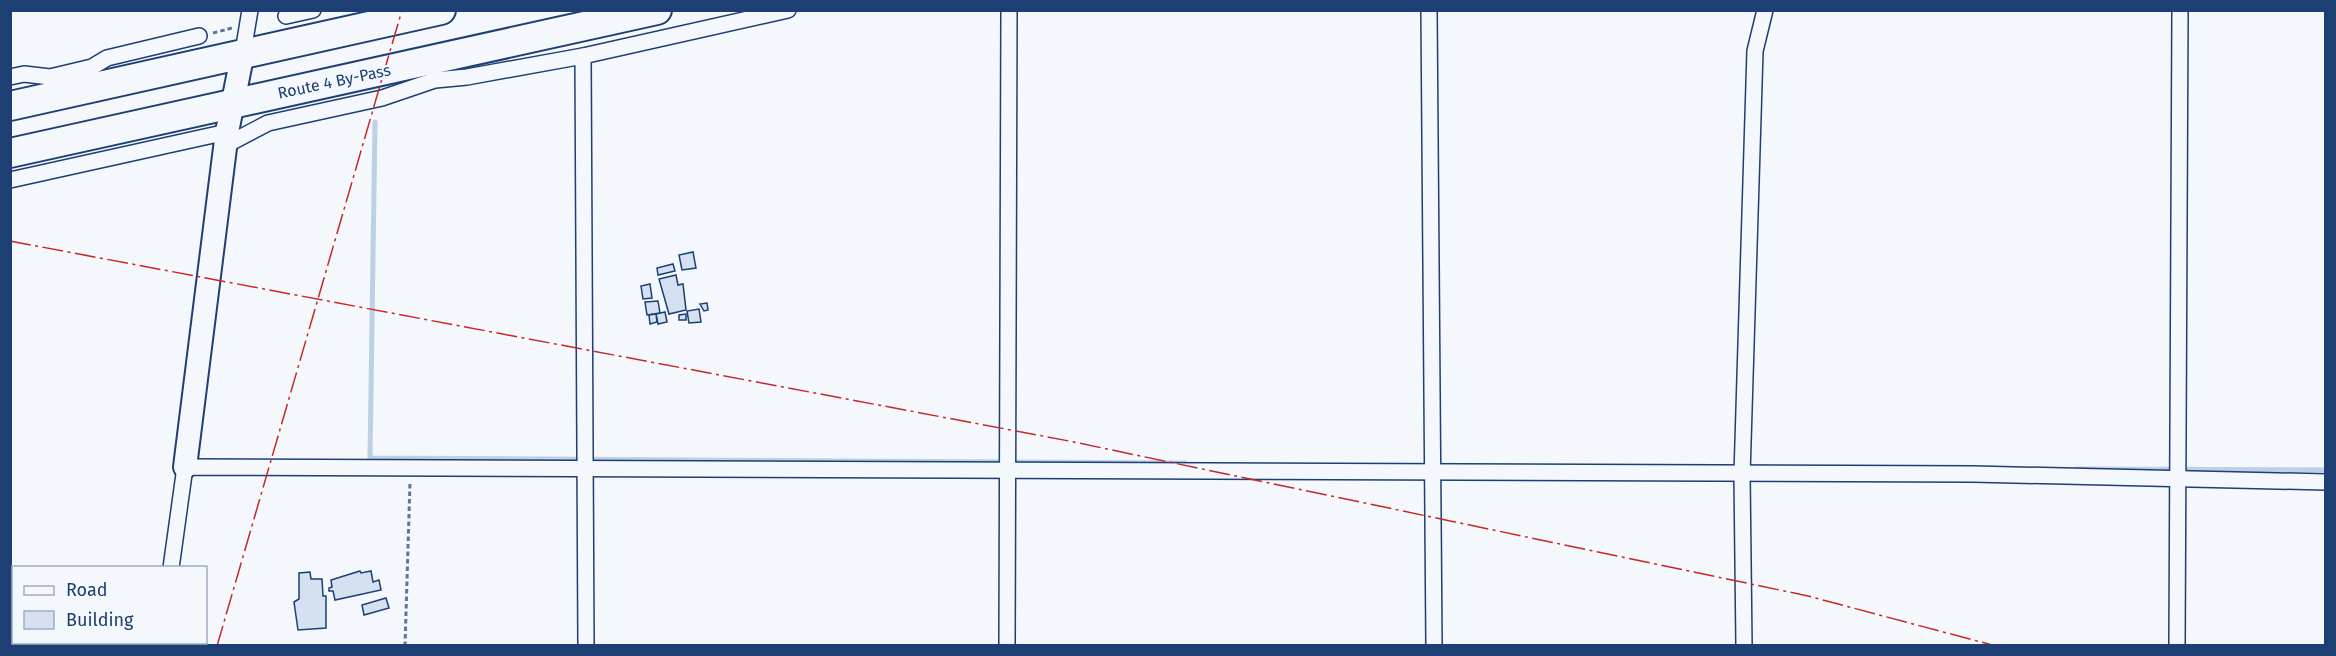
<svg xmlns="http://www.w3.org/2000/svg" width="2336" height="656" font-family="'Fira Sans',sans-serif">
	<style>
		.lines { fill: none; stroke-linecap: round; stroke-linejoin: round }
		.stream { stroke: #bed0e5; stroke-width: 5 }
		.building { fill: #d5e0f0; stroke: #1d3f73; stroke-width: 1.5 }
		.street-casing { stroke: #1d3f73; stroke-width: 18 }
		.secondary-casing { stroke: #1d3f73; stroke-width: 26 }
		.highway-casing { stroke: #1d3f73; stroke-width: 32 }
		.path { stroke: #5e769c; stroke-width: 3; stroke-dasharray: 4.5 3; stroke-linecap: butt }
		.street { stroke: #f4f7fb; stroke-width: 15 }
		.secondary { stroke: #f4f7fb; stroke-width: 22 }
		.highway { stroke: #f4f7fb; stroke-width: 28 }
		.power { stroke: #c62828; stroke-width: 1.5; stroke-dasharray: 21 4.5 3 4.5; stroke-linecap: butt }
		.labels { text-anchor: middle; stroke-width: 4.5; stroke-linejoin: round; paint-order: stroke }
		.street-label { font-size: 16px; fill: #1d3f73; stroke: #f4f7fb }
	</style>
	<rect width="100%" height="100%" fill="#f4f7fb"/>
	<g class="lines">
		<!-- stream -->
		<g class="stream">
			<polyline points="375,122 370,458 1185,463"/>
			<polyline points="2076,469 2326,470"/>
		</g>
	</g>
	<!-- building -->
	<g class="building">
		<polygon points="693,252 696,268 682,270 679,255"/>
		<polygon points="673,264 675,271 658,275 657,268"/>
		<polygon points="676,275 678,285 683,284 686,310 669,314 659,279"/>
		<polygon points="650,284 652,298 643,299 641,286"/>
		<polygon points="658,301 660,313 647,315 645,302"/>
		<polygon points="707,303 708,310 704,311 700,304"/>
		<polygon points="699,309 701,322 689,323 687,311"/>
		<polygon points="665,312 667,322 658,324 656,314"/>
		<polygon points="656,314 657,322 650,324 649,315"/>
		<polygon points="686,314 686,320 679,320 679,315"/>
		<polygon points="360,571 361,573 371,571 373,582 379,580 381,590 335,600 333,591 329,591 329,588 332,587 331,580"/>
		<polygon points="310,572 311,579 322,579 323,596 326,596 326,628 298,630 294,602 299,599 299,573"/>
		<polygon points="386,598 389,608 364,615 362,605"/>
	</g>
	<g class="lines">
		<!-- street casing -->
		<g class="street-casing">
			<g id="street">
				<polyline points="1429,10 1434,646"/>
				<polyline points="286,16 313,10"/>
				<polyline points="243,52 250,10"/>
				<polyline points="583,56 586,646"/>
				<polyline points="10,77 24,74 50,77 92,67 107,58 199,36"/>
				<polyline points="226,145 268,123 382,98 435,80 467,77 583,56 788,10"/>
				<polyline points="10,180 227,132"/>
				<polyline points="171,568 185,467 1973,474 2326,482"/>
				<polyline points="161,646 161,642"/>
				<polyline points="1007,646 1009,10"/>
				<polyline points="1744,646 1742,475 1755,51 1765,10"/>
				<polyline points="2177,646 2180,10"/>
			</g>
		</g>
		<!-- secondary casing -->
		<g class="secondary-casing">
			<polyline id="secondary" points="185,467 227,132 243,52"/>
		</g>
		<!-- highway casing -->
		<g class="highway-casing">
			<g id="highway">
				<polyline points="10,106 441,10"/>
				<polyline points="10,153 657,10"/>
			</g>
		</g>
		<!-- path -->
		<g class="path">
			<polyline points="213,33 232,28"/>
			<polyline points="405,646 410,482"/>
		</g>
		<!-- street -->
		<use href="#street" class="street"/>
		<!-- secondary -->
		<use href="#secondary" class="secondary"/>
		<!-- highway -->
		<use href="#highway" class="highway"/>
		<!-- power -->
		<g class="power">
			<polyline points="10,241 1069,441 1808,596 1996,646"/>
			<polyline points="217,646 402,10"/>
		</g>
	</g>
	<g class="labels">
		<!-- street labels -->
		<g class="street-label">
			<text transform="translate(334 81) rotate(-12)" y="6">Route 4 By-Pass</text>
		</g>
	</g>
	<!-- border -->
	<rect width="2336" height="656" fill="none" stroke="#1d3f73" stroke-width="24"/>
	<!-- legend -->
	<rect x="12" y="566" width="195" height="78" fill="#f4f7fb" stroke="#9eadc5" stroke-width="1.5"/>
	<rect x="24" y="586" width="30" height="9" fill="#f4f7fb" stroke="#9eadc5" stroke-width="1.5"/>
	<text x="66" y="596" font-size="18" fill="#1d3f73">Road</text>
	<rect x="24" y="611" width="30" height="18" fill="#d5e0f0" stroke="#9eadc5" stroke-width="1.5"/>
	<text x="66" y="626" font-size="18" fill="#1d3f73">Building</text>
</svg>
